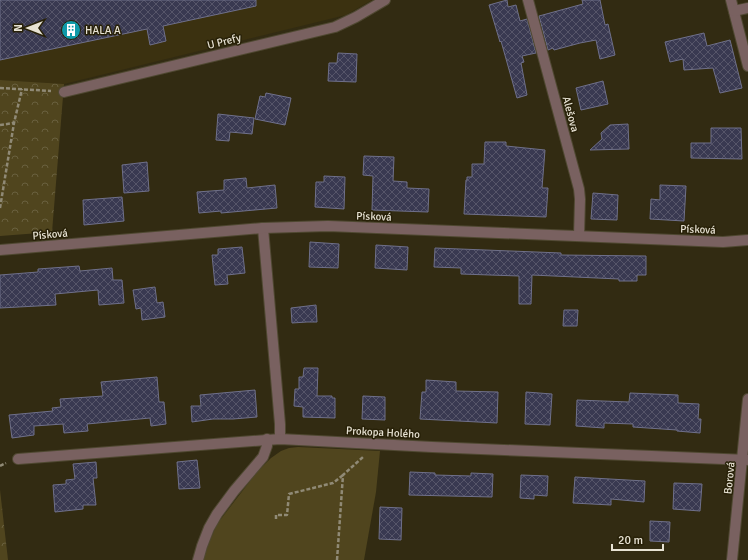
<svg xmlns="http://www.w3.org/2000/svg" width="748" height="560" font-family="Signika,sans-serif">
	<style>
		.built { fill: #3b3110 }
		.green { fill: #50451e }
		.forest { fill: url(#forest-crowns) }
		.building { fill: url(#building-cross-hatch); stroke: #6f708a }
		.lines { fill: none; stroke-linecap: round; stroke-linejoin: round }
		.minor-casing { stroke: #4f4831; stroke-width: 12 }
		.path { stroke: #908a76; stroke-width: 2.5; stroke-dasharray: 4 2; stroke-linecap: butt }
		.minor { stroke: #796160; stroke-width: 10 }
		.labels { text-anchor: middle; stroke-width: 3; stroke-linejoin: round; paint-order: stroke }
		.poi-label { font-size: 11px; fill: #e7e2d3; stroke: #282108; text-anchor: start }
		.street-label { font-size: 11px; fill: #e7e2d3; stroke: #282108 }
	</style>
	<defs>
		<pattern id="forest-crowns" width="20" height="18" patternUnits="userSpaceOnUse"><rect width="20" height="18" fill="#50451e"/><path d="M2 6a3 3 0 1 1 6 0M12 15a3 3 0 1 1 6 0" fill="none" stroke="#69603e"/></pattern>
		<pattern id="building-cross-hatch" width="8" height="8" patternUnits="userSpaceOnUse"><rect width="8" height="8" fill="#393951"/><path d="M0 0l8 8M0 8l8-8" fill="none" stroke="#565569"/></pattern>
	</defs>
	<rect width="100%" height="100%" fill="#322b12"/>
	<!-- built -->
	<polygon class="built" points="0,0 372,0 346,15 64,84 0,80"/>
	<!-- green -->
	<polygon class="green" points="298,447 380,451 376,492 364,560 203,560 204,554 217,524 257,472 271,458 281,451 289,448"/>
	<!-- forest -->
	<g class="forest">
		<polygon points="0,80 64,84 52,232 0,236"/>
		<polygon points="0,490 8,560 0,560"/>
	</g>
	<!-- building -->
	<g class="building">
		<polygon points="0,0 256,0 256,6 163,26 166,41 150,45 147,29 0,60"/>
		<polygon points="507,0 508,7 516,5 520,21 527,19 536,53 522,56 524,62 521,63 527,95 517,98 501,41 500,42 489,5"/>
		<polygon points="582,0 600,0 605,25 608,24 615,55 600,59 596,40 580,43 554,50 553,48 548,50 539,16 583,4"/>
		<polygon points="704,33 707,46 730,40 742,88 720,93 713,68 684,70 683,59 670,62 665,42"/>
		<polygon points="338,53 357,54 356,82 328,81 329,63 337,63"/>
		<polygon points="603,81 608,104 581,110 576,88"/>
		<polygon points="266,93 291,98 285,125 255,119 260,96 265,97"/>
		<polygon points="218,114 254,118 252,134 230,132 229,141 216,140"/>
		<polygon points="628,124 629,149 590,150 602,139 601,133 610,125"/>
		<polygon points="711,128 741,128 742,159 691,158 691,143 711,143"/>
		<polygon points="485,142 506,142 506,146 545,150 542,188 548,188 546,217 464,214 466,180 467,180 467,177 472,177 472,164 484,164"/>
		<polygon points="364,156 394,157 393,181 407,182 407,188 429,189 428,212 372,210 373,176 363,175"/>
		<polygon points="147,162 149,191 124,193 122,165"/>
		<polygon points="324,176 345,177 344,209 315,207 316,182 324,182"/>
		<polygon points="246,178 247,188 275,185 277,208 221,213 221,211 199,213 197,192 224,190 224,180"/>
		<polygon points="660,185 686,186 684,221 650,219 651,199 660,200"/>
		<polygon points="593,193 618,195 617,220 591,219"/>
		<polygon points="122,197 124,221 84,225 83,200"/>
		<polygon points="310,242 339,244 338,268 309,267"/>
		<polygon points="376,245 408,247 407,270 375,268"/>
		<polygon points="242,247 245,273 227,275 228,284 215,285 212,255 218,255 218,249"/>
		<polygon points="435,248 561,253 561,255 646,256 646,275 637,275 637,281 619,281 619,279 532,275 531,304 519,304 519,276 461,274 461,268 434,267"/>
		<polygon points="79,266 80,271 112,268 113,280 122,280 124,303 99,305 98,290 55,294 56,305 0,308 0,275 38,272 38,269"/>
		<polygon points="155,287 157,303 163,302 165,317 142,320 141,308 136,309 133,290"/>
		<polygon points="316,305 317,322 307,322 292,323 291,308"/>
		<polygon points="564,310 578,310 577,326 563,326"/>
		<polygon points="304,368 318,368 317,396 332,396 332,398 335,398 335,418 303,417 303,407 294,406 295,389 299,389 299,377 303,377"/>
		<polygon points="157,377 159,402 164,402 166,424 151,426 150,418 87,424 88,431 64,433 63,424 34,426 34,435 12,438 9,415 53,411 52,408 61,407 60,399 103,396 101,382"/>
		<polygon points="426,380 456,382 456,391 498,392 497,423 420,419 422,392 426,392"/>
		<polygon points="255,390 257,417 233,419 213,419 192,422 191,406 201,406 200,395"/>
		<polygon points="526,392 552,394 550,425 525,424"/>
		<polygon points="630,393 678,395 678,403 699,404 698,419 701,419 700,433 677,431 677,430 633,427 633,424 604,423 604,428 576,426 577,400 629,402"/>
		<polygon points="363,396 385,397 385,420 362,419"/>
		<polygon points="197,460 200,488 179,489 177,462"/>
		<polygon points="96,462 97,478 93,478 96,505 83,505 83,509 55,512 53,485 66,484 66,480 75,479 73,464"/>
		<polygon points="410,472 435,473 435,475 471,476 471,473 493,474 492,497 409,495"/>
		<polygon points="521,475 548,476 547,496 534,495 534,499 520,498"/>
		<polygon points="575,477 645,481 644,502 611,499 611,505 573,503"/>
		<polygon points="674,483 702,484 700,511 673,509"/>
		<polygon points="380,507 402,508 401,540 379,539"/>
		<polygon points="650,521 670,522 669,542 650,541"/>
	</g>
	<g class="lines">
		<!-- minor casing -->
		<g class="minor-casing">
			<g id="minor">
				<polyline points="528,0 579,189 580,199 579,236"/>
				<polyline points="731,0 748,66"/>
				<polyline points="734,11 748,8"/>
				<polyline points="64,92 335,27 356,17 385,0"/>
				<polyline points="263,228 280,424 280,439"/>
				<polyline points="0,250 263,228 328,226 723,242 748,240"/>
				<polyline points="18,459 280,439 432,447 748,460"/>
				<polyline points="198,560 202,546 209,528 217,514 234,491 263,457 267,446 267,439"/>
				<polyline points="732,560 748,399"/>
			</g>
		</g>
		<!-- path -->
		<g class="path">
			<polyline points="0,88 51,91"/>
			<polyline points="0,125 14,123"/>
			<polyline points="0,208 14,123 22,89"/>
			<polyline points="0,466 6,463"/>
			<polyline points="276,519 276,515 287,515 289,494 333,483 343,475"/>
			<polyline points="337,560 343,475 363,457"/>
		</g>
		<!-- minor -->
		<use href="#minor" class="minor"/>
	</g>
	<!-- icons -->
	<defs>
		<g id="building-disc" transform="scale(1)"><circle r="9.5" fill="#0f9aa8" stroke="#282108"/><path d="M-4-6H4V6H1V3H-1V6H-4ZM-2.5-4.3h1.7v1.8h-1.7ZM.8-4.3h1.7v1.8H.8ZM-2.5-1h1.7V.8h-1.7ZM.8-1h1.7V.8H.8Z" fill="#fff"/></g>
	</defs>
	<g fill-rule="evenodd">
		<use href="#building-disc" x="71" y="30"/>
	</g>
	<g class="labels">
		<!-- poi labels -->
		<g class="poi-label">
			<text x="85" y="34">HALA A</text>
		</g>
		<!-- street labels -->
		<g class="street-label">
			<text transform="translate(224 41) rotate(-14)" y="4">U Prefy</text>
			<text transform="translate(571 114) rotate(75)" y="4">Alešova</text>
			<text transform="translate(374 216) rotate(2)" y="4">Písková</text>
			<text transform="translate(698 229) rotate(2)" y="4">Písková</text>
			<text transform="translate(50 234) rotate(-5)" y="4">Písková</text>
			<text transform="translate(383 432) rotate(3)" y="4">Prokopa Holého</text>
			<text transform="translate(729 478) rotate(-84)" y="4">Borová</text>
		</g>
	</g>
	<!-- north arrow -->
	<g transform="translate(28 28) rotate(270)" stroke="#282108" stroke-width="3" paint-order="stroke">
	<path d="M0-3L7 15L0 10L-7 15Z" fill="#e7e2d3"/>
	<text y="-6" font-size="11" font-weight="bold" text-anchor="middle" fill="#e7e2d3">N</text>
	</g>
	<!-- scale -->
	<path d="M612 544v6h51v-6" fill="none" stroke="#e7e2d3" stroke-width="2"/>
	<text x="618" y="544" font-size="12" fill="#e7e2d3" stroke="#282108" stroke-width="3" paint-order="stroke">20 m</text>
</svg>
